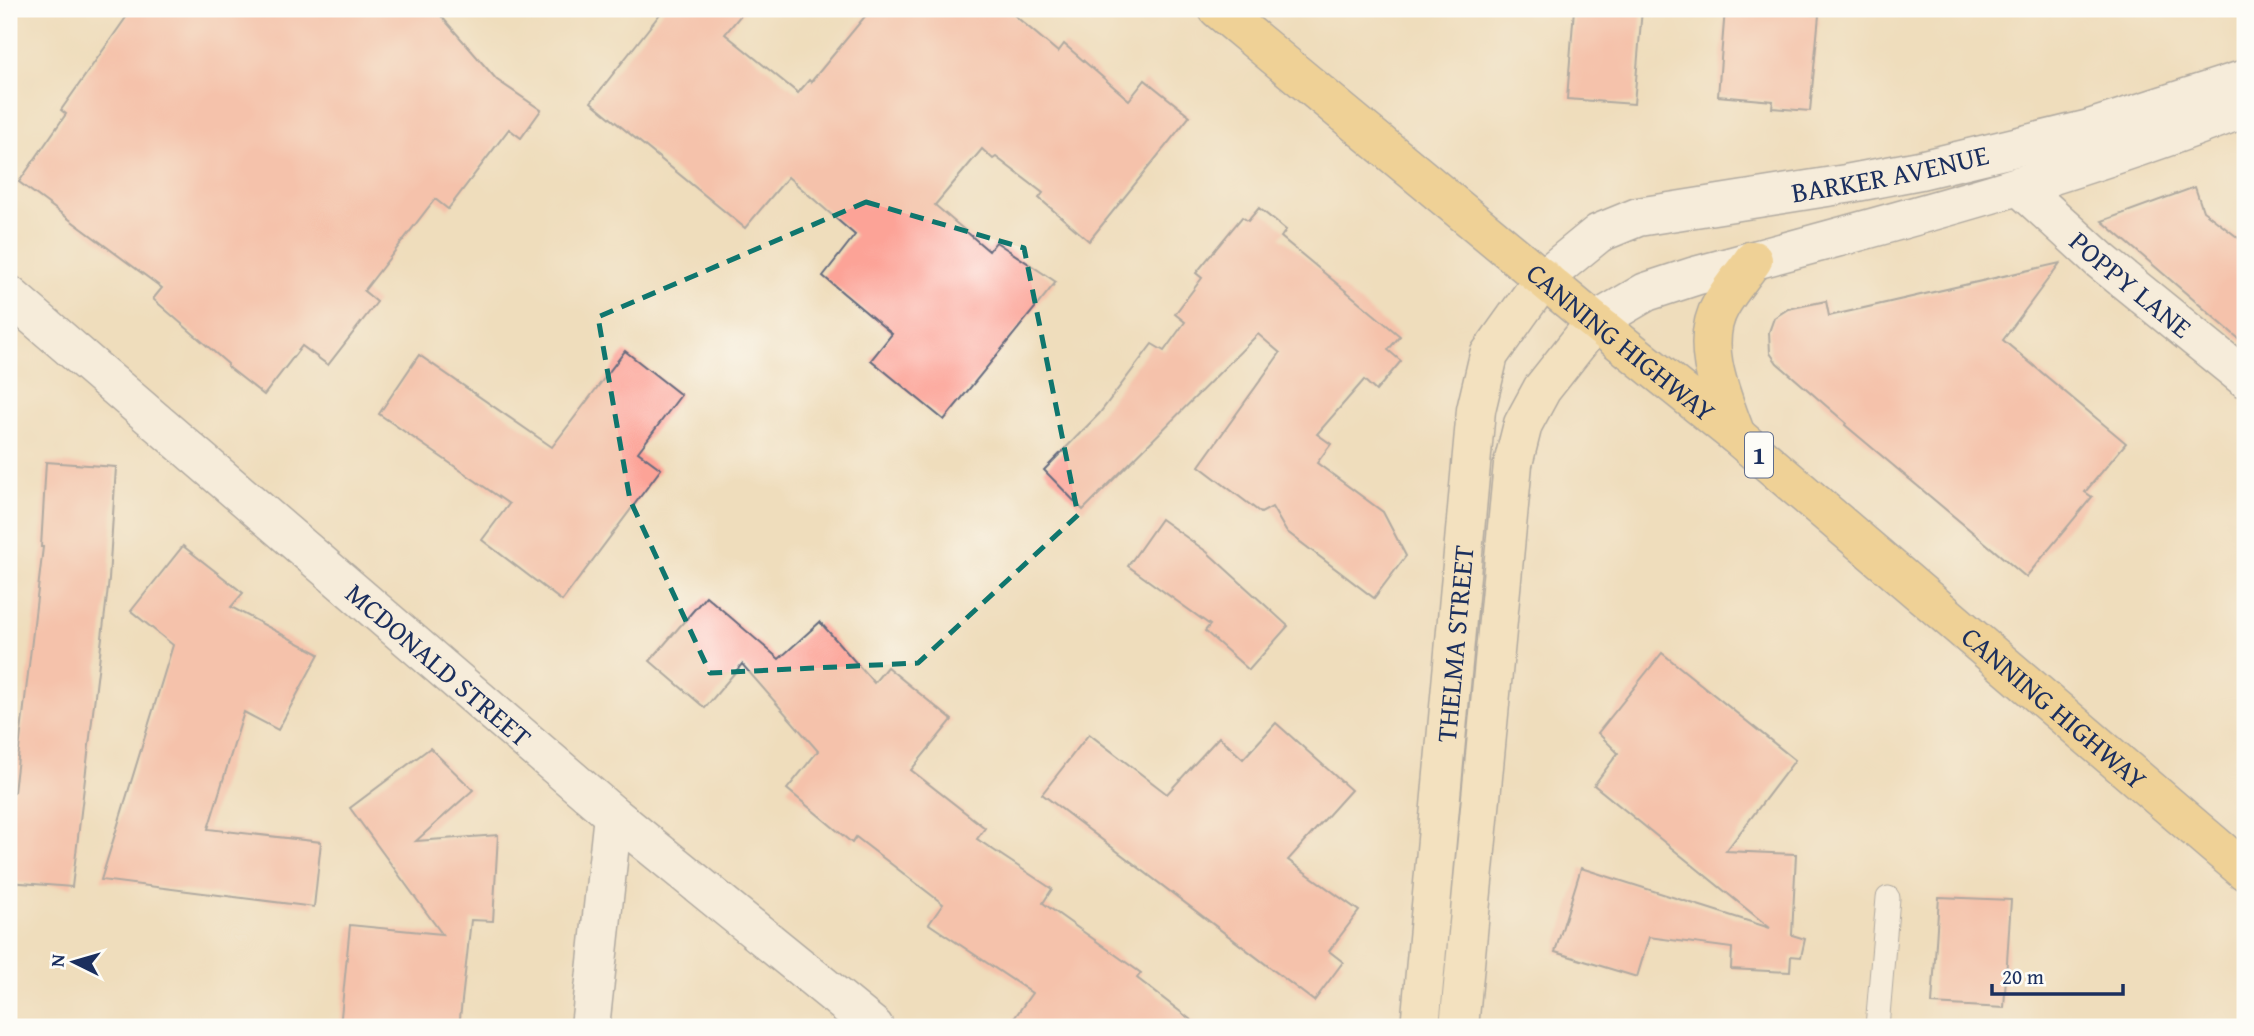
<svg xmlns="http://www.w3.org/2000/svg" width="2254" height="1036" font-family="'Gentium Book Plus',serif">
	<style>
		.building { fill: #fca397 }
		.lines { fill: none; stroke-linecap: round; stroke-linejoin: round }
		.service-casing { stroke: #656c7f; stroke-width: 25 }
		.minor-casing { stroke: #656c7f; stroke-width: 41 }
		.tertiary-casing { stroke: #656c7f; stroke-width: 41 }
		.secondary-casing { stroke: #656c7f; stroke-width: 41 }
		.trunk-casing { stroke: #656c7f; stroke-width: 41 }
		.service { stroke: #fff; stroke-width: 23 }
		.minor { stroke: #fff; stroke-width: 38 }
		.tertiary { stroke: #fff; stroke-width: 38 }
		.secondary { stroke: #f9e7c3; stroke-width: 38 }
		.trunk { stroke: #f0c469; stroke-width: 38 }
		.marked { fill: none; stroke: #0f766e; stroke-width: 5; stroke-dasharray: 14 9; stroke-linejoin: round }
		.labels { text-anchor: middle; stroke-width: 7; stroke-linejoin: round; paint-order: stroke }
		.shield { fill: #fdfcf7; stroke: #5f6c8c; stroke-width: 2 }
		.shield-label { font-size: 26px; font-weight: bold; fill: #1b2f5e }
		.street-label { font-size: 28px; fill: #1b2f5e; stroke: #fdfcf7 }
	</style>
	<rect width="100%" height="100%" fill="#fdfcf7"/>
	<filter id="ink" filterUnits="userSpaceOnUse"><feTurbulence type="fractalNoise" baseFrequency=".0143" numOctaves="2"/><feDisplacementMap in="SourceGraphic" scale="14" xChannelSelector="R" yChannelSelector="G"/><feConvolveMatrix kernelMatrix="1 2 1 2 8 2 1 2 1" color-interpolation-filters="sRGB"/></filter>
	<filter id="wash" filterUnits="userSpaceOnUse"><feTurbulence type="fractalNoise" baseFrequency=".00686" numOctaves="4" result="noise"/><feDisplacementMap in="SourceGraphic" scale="28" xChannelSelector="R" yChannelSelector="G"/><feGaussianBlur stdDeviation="1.57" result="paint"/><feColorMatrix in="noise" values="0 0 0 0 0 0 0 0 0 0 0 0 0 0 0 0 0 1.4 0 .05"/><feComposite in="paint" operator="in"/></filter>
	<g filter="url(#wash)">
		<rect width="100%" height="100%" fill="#efddbc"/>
		<g id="blocks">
			<!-- building -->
			<g class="building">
				<polygon points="132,9 435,9 497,80 541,110 521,138 509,129 448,209 435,199 364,291 377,302 328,365 302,346 264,395 227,366 228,364 153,299 162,288 19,182 66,114 61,110"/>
				<polygon points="664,9 746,9 725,34 798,93 809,80 811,82 871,9 1007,9 1058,52 1064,44 1129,100 1145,80 1190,116 1089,241 1039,198 1043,193 996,157 993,159 982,149 935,205 989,251 996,242 1056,282 944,420 871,360 892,334 823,276 855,235 788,177 745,228 591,102"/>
				<polygon points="1574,9 1642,9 1634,104 1567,99"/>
				<polygon points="1725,9 1755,9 1819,15 1810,111 1772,108 1773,101 1718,96"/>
				<polygon points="2195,187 2203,211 2245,243 2245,344 2102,221"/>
				<polygon points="1259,208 1286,230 1281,237 1400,336 1388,350 1401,361 1376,391 1364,380 1317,434 1331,444 1317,463 1383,512 1406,556 1374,598 1286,531 1272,507 1261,513 1199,466 1280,353 1258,334 1083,510 1044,470 1099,414 1152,344 1164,351 1185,322 1175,314 1202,278 1196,273 1242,217 1248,221"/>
				<polygon points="2060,263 2003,340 2126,443 2085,492 2092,497 2026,577 1845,425 1846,423 1777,363 1770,353 1769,332 1774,318 1788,309 1826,301 1829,316"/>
				<polygon points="625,351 681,395 638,452 661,469 562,601 482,540 509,504 379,414 419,355 552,447"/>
				<polygon points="46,462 116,467 109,579 72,887 9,882 9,792 14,792 43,547 41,547"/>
				<polygon points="1161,519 1207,552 1288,626 1249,670 1205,631 1210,625 1128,566"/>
				<polygon points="183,546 243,593 231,607 319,654 278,730 244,712 208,829 321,842 314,907 101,880 173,645 131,611"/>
				<polygon points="706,596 779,659 820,622 874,683 887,667 952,720 911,770 985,828 977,839 1052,889 1043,903 1141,973 1137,978 1200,1027 1008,1027 1032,993 929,924 943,904 856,837 852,843 787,789 818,751 742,664 705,708 650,661"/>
				<polygon points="1662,653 1795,760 1726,851 1796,854 1792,935 1805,939 1801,957 1791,956 1790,972 1731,969 1732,948 1649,937 1637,977 1555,952 1581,868 1770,928 1594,785 1618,753 1598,733"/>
				<polygon points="1276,723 1351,790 1288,860 1359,911 1329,951 1343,962 1314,1001 1042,794 1089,734 1167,794 1219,737 1243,759"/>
				<polygon points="430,748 473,790 416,841 498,835 493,921 471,920 459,1027 340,1027 350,925 442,934 350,808"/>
				<polygon points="1939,897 2011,900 2004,1008 1932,1004"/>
			</g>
		</g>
	</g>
	<g filter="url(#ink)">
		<use href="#blocks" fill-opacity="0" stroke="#656c7f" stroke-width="2"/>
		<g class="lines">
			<!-- service casing -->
			<g class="service-casing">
				<polyline id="service" points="1877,1027 1888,898"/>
			</g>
			<!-- minor casing -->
			<g class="minor-casing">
				<g id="minor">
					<path id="s1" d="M2019,186L2101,261L2245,378"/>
					<path id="s2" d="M9,295L613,815L874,1027"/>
					<polyline points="590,1027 613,815"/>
				</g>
			</g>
			<!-- tertiary casing -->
			<g class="tertiary-casing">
				<g id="tertiary">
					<path id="s3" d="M1544,278L1599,233L1638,217L1846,184L1920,170L2086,130L2245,79"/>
					<path d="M1595,322L1646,292L1695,276C1881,226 2066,178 2245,108"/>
				</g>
			</g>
			<!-- secondary casing -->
			<g class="secondary-casing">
				<g id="secondary">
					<path id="s4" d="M1420,1027L1476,410L1489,355L1544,278"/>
					<polyline points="1459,1027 1513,464 1523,424 1542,389 1595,322"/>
				</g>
			</g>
			<!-- trunk casing -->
			<g class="trunk-casing">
				<g id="trunk">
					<path id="s5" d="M1218,9L1595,322L1737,436L2245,871"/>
					<path d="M1736,435C1722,397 1698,344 1721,305C1730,289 1743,275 1753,260"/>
				</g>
			</g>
			<!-- service -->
			<use href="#service" class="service"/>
			<!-- minor -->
			<use href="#minor" class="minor"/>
			<!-- tertiary -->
			<use href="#tertiary" class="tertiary"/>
			<!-- secondary -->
			<use href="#secondary" class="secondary"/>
			<!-- trunk -->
			<use href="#trunk" class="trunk"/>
		</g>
	</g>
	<!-- marked area -->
	<path d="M0 0H2254V1036H0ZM866,202L1024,248L1078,515L918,663L710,673L630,500L598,317Z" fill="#efddbc" fill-opacity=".55" fill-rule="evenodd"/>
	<path class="marked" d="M866,202L1024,248L1078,515L918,663L710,673L630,500L598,317Z"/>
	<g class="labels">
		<!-- shield labels -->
		<rect class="shield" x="1745" y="432.5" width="28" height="45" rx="5"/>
		<g class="shield-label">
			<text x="1759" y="464">1</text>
		</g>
		<!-- street labels -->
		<g class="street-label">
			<text dy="10" stroke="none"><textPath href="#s3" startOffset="369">BARKER AVENUE</textPath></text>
			<text dy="10" stroke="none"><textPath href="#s1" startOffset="149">POPPY LANE</textPath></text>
			<text dy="10" stroke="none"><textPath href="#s5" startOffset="523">CANNING HIGHWAY</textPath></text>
			<text dy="10" stroke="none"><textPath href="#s4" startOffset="385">THELMA STREET</textPath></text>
			<text dy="10" stroke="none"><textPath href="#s2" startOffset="567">MCDONALD STREET</textPath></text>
			<text dy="10" stroke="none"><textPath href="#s5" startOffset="1090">CANNING HIGHWAY</textPath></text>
		</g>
	</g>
	<!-- margin -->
	<rect width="2254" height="1036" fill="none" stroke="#fdfcf7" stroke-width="35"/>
	<!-- north arrow -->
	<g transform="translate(74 962) rotate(275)" stroke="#fdfcf7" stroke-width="5" paint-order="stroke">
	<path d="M0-5L12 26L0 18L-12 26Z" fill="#1b2f5e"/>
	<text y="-10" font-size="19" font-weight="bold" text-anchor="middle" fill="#1b2f5e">N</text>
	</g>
	<!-- scale -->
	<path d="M1992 984v10h131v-10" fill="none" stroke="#1b2f5e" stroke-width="3.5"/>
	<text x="2002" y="984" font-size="21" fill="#1b2f5e" stroke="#fdfcf7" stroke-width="5" paint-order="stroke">20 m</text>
</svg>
